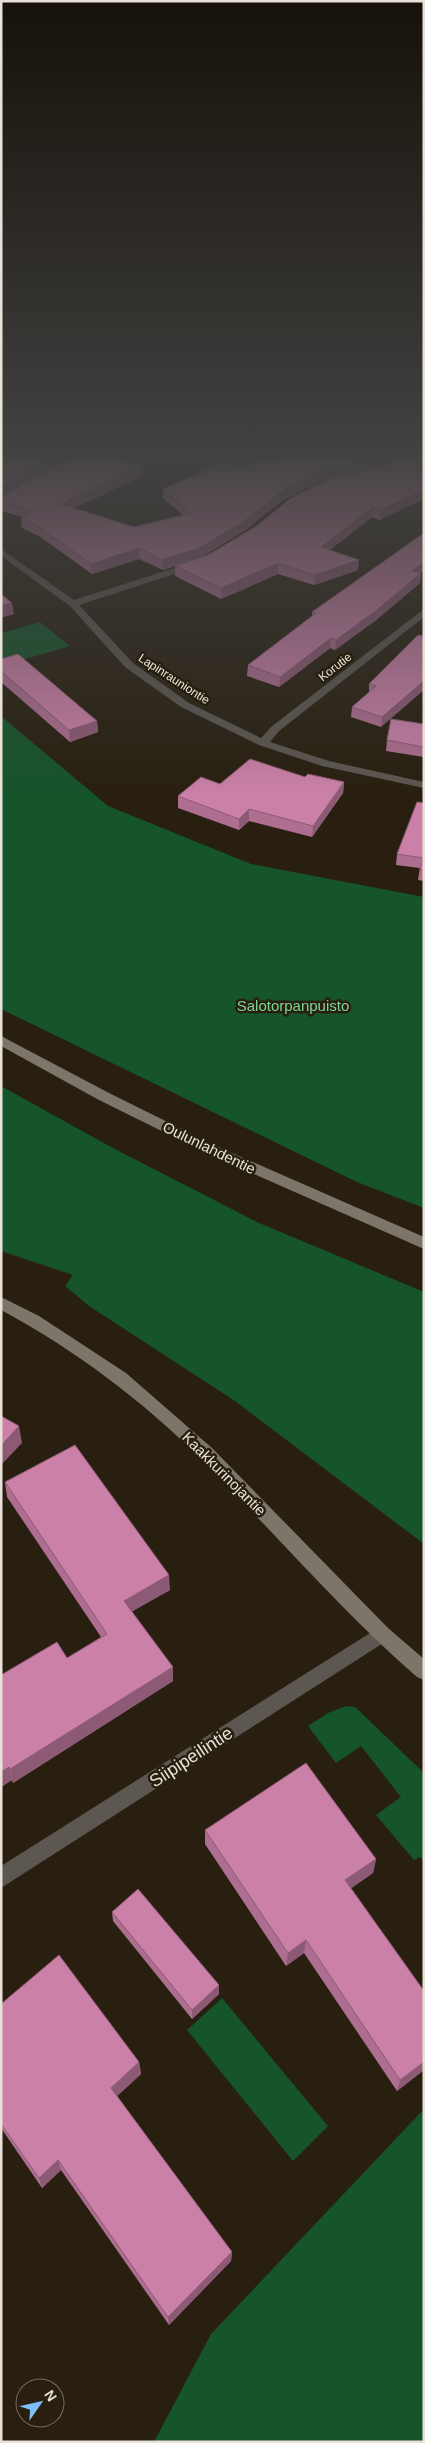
<svg xmlns="http://www.w3.org/2000/svg" width="425" height="2443" font-family="Arial,sans-serif">
	<style>
		.green { fill: #16542a }
		.lines { fill: none; stroke-linecap: round; stroke-linejoin: round }
		.street { fill: #5c5750; fill-rule: evenodd }
		.secondary { fill: #7d756a; fill-rule: evenodd }
		.wall { fill: #ae6e90; fill-rule: evenodd }
		.shaded-wall { fill: #8d5a75 }
		.building { fill: #ca80a7; stroke: #8d5a75 }
		.labels { text-anchor: middle; stroke-width: 5; stroke-linejoin: round; paint-order: stroke }
		.far-street-label { font-size: 12px; fill: #e8e2d8; stroke: #281f10 }
		.park-label { font-size: 15px; fill: #7bd892; stroke: #281f10 }
		.street-label { font-size: 15px; fill: #e8e2d8; stroke: #281f10 }
		.near-street-label { font-size: 18px; fill: #e8e2d8; stroke: #281f10 }
	</style>
	<rect width="100%" height="100%" fill="#281f10"/>
	<!-- green -->
	<g class="green">
		<polygon points="40,622 70,646 1,666 1,633"/>
		<polygon points="1,716 108,806 251,864 424,897 424,1208 357,1182 1,1009"/>
		<polygon points="1,1086 111,1147 259,1223 424,1292 424,1544 235,1401 89,1306 65,1286 73,1275 1,1251"/>
		<polygon points="346,1706 355,1707 424,1773 424,1861 420,1857 414,1860 376,1815 401,1797 361,1746 336,1763 308,1726 328,1713"/>
		<polygon points="222,1998 328,2126 293,2161 187,2030"/>
		<polygon points="424,2109 424,2442 154,2442 211,2334"/>
	</g>
	<g class="lines">
		<!-- street -->
		<g class="street">
			<polygon points="1,549 74,600 190,563 196,563 196,567 79,605 133,663 189,703 261,738 271,727 424,609 424,617 279,731 270,742 329,761 424,782 424,788 322,766 259,745 181,707 125,667 70,606 1,556"/>
			<polygon points="381,1626 388,1628 390,1634 388,1640 1,1888 1,1866"/>
		</g>
		<!-- secondary -->
		<g class="secondary">
			<polygon points="1,1036 109,1093 214,1145 424,1237 424,1249 204,1152 99,1100 1,1046"/>
			<path d="M1,1297L39,1316L126,1373L212,1448L388,1628L424,1659V1680L417,1677C340,1610 274,1532 201,1459C143,1401 74,1349 1,1310Z"/>
		</g>
	</g>
	<!-- wall -->
	<g class="wall">
		<path d="M1,454H75L45,472L136,459L129,461L143,466V476L74,508L134,527L183,515L163,498V489L239,467L292,455L291,454H424V499L379,520L372,517L330,550L358,570L314,585L278,574L221,599L175,576V566L163,570L139,559L92,574L39,536L22,528L21,518L23,517L1,511ZM329,479L255,527L208,555L202,557L247,529L283,500L322,481Z"/>
		<polygon points="424,533 424,571 421,573 420,583 376,620 335,650 330,648 279,687 247,676 248,665 312,617 312,612"/>
		<polygon points="424,636 381,727 351,717 352,707 369,693 369,684"/>
		<polygon points="1,659 97,721 98,732 70,742 1,682"/>
		<polygon points="424,724 424,757 386,751 387,740"/>
		<polygon points="305,777 344,782 343,793 312,837 249,821 239,830 178,808 178,796 220,784"/>
		<polygon points="424,803 424,881 418,880 420,868 396,865 397,854"/>
		<polygon points="5,1482 170,1590 132,1611 173,1681 13,1783 12,1780 1,1787 1,1675 67,1658 101,1637 7,1497"/>
		<polygon points="205,1830 376,1859 373,1873 351,1888 424,1991 424,2070 397,2091 304,1953 286,1966 205,1844"/>
		<polygon points="112,1912 219,1994 192,2019 113,1921"/>
		<polygon points="1,2004 139,2062 141,2074 117,2096 232,2252 231,2261 169,2325 61,2170 42,2188 1,2128"/>
	</g>
	<!-- shaded-wall -->
	<g class="shaded-wall">
		<polygon points="58,454 75,454 1,498 1,487"/>
		<polygon points="121,454 135,454 136,459 116,466 116,457"/>
		<polygon points="383,456 383,465 322,481 283,500 247,529 200,558 163,570 162,560 283,490 323,472"/>
		<polygon points="143,466 143,476 61,514 61,504"/>
		<polygon points="424,490 424,499 379,520 380,510"/>
		<polygon points="373,507 372,517 320,557 321,547"/>
		<polygon points="139,548 139,559 92,574 91,564"/>
		<polygon points="359,560 358,570 314,585 315,575"/>
		<polygon points="424,562 424,571 411,581 412,571"/>
		<polygon points="278,563 278,574 221,599 221,588"/>
		<polygon points="421,573 420,583 376,620 335,650 336,640"/>
		<polygon points="12,603 14,614 1,618 1,606"/>
		<polygon points="331,638 330,648 279,687 280,677"/>
		<polygon points="424,681 424,690 381,727 382,717"/>
		<polygon points="97,721 98,732 70,742 69,730"/>
		<polygon points="344,782 343,793 312,837 313,826"/>
		<polygon points="249,809 249,821 239,830 239,819"/>
		<polygon points="19,1426 22,1443 1,1465 1,1446"/>
		<polygon points="169,1575 170,1590 126,1615 124,1601"/>
		<polygon points="173,1667 173,1681 13,1783 10,1769"/>
		<polygon points="9,1767 12,1780 1,1787 1,1772"/>
		<polygon points="376,1859 373,1873 343,1894 345,1880"/>
		<polygon points="306,1940 304,1953 286,1966 288,1953"/>
		<polygon points="219,1985 219,1994 192,2019 192,2010"/>
		<polygon points="139,2062 141,2074 113,2100 111,2088"/>
		<polygon points="424,2062 424,2070 397,2091 400,2080"/>
		<polygon points="58,2160 61,2170 42,2188 39,2178"/>
		<polygon points="232,2252 231,2261 169,2325 168,2317"/>
	</g>
	<!-- building -->
	<g class="building">
		<polygon points="1,454 58,454 1,487"/>
		<polygon points="76,454 121,454 116,457 143,466 61,504 134,527 192,513 163,489 225,462 239,467 293,454 424,454 424,490 380,510 373,507 321,547 359,560 315,575 278,563 221,588 175,566 208,555 255,527 291,498 330,479 387,464 388,457 383,456 323,472 283,490 247,519 200,548 162,560 139,548 91,564 38,526 21,518 34,511 1,501 1,497"/>
		<polygon points="424,533 424,562 412,571 421,573 377,610 336,640 331,638 280,677 248,665 316,613 312,612"/>
		<polygon points="1,594 12,603 1,606"/>
		<polygon points="418,635 424,636 424,681 382,717 352,707 376,686 369,684"/>
		<polygon points="18,654 97,721 69,730 1,671 1,659"/>
		<polygon points="391,719 424,724 424,747 387,740"/>
		<polygon points="250,759 305,777 308,774 344,782 313,826 249,809 239,819 178,796 201,777 220,784"/>
		<polygon points="417,802 424,803 424,870 420,869 424,858 397,854"/>
		<polygon points="1,1416 19,1426 1,1446"/>
		<polygon points="75,1445 169,1575 124,1601 173,1667 10,1769 9,1767 1,1772 1,1675 57,1642 67,1658 107,1634 5,1482"/>
		<polygon points="306,1763 376,1859 345,1880 424,1991 424,2062 400,2080 306,1940 288,1953 205,1830"/>
		<polygon points="138,1889 219,1985 192,2010 112,1912"/>
		<polygon points="59,1955 139,2062 111,2088 232,2252 168,2317 58,2160 39,2178 1,2124 1,2004"/>
	</g>
	<!-- sky -->
	<linearGradient id="sky" x2="0" y2="1"><stop stop-color="#161109"/><stop offset="0.57" stop-color="#424242"/><stop offset="1" stop-color="#424242" stop-opacity="0"/></linearGradient>
	<rect width="425" height="796" fill="url(#sky)"/>
	<g class="labels">
		<!-- far-street labels -->
		<g class="far-street-label">
			<text transform="translate(335 667) rotate(-38)" y="4">Korutie</text>
			<text transform="translate(174 679) rotate(33)" y="4">Lapinrauniontie</text>
		</g>
		<!-- park labels -->
		<g class="park-label">
			<text x="293" y="1011">Salotorpanpuisto</text>
		</g>
		<!-- street labels -->
		<g class="street-label">
			<text transform="translate(209 1148) rotate(26)" y="5">Oulunlahdentie</text>
			<text transform="translate(224 1474) rotate(45)" y="5">Kaakkurinojantie</text>
		</g>
		<!-- near-street labels -->
		<g class="near-street-label">
			<text transform="translate(191 1757) rotate(-33)" y="6">Siipipeilintie</text>
		</g>
	</g>
	<!-- border -->
	<rect width="425" height="2443" fill="none" stroke="#e8e2d8" stroke-width="5"/>
	<!-- north arrow -->
	<g transform="translate(40 2403) rotate(56)"><circle r="24" fill="#281f10" stroke="#756d60"/>
	<path d="M0-4L9 19L0 12L-9 19Z" fill="#7ebef9"/>
	<text y="-8" font-size="14" font-weight="bold" text-anchor="middle" fill="#e8e2d8">N</text>
	</g>
</svg>
